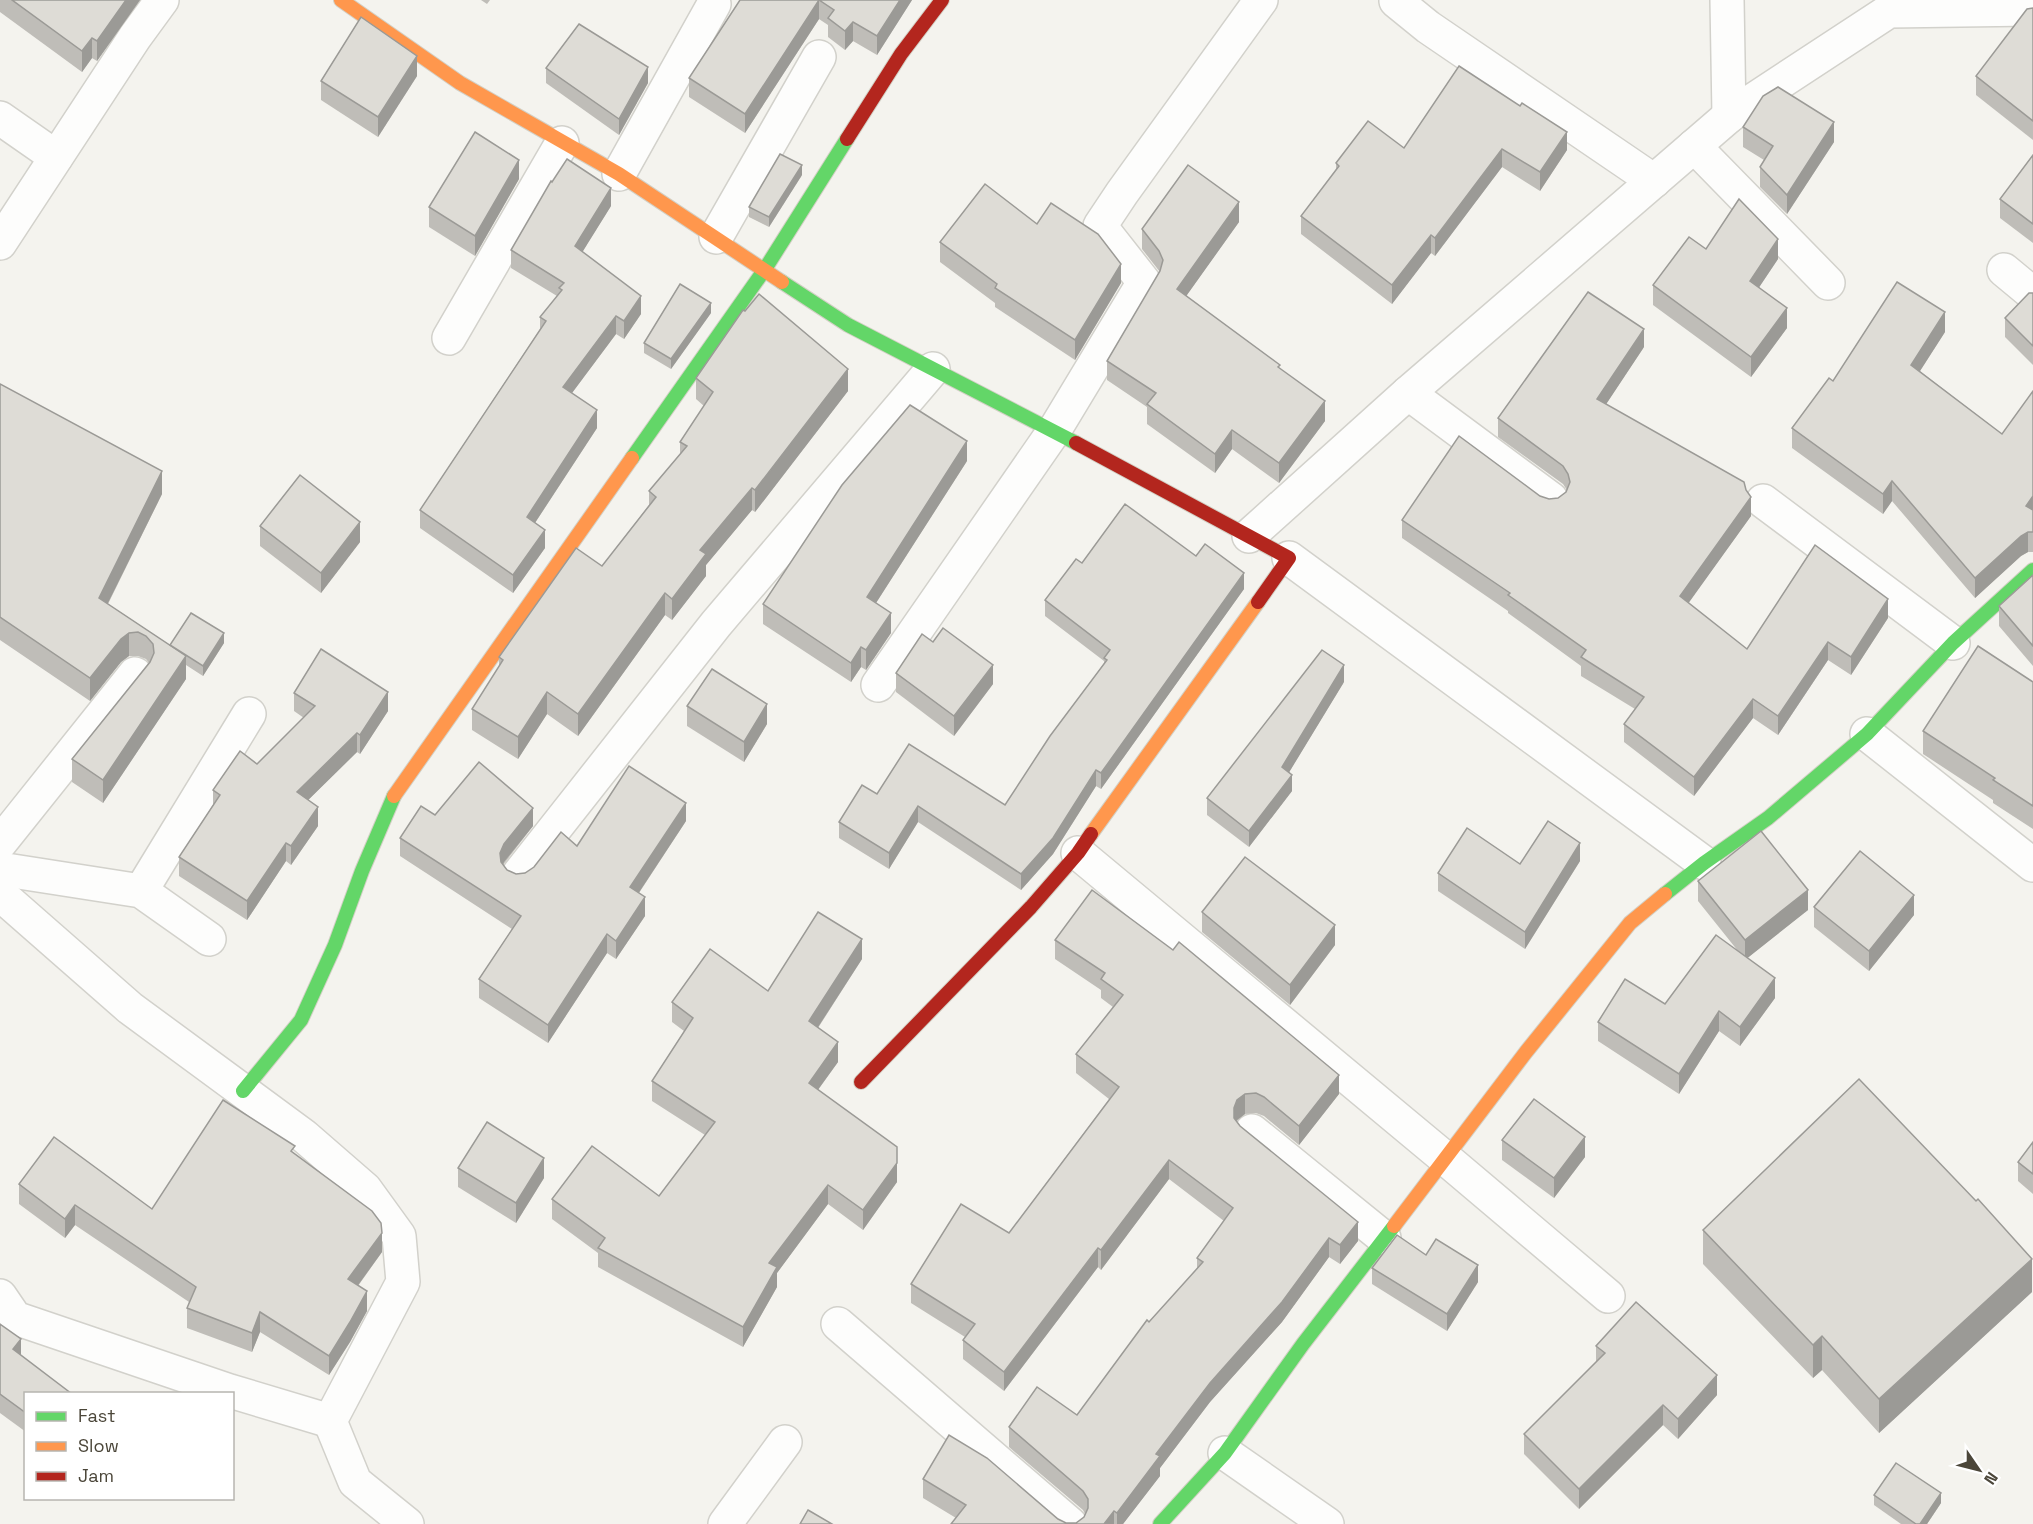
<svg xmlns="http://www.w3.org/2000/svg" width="2033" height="1524" font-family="'Space Grotesk',sans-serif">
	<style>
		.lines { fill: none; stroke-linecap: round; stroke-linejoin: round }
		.street-casing { stroke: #d2d1cb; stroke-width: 36 }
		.fast-casing { stroke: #d3d0c5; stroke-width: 16 }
		.slow-casing { stroke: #d3d0c5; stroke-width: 16 }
		.jam-casing { stroke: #d3d0c5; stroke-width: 16 }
		.street { stroke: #fdfdfc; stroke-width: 33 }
		.fast { stroke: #63d668; stroke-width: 14 }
		.slow { stroke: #ff974d; stroke-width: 14 }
		.jam { stroke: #b3261e; stroke-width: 14 }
		.wall { fill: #bfbdb8 }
		.shaded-wall { fill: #9b9a96 }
		.building { fill: #dedcd6; stroke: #9b9a96; stroke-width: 1.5 }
	</style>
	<rect width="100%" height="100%" fill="#f4f3ee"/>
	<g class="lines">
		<!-- street casing -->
		<g class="street-casing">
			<g id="street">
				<polyline points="1727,0 1729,116"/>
				<polyline points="1396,1 1428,27 1654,181"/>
				<polyline points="0,118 56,157"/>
				<polyline points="1694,146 1828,283"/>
				<polyline points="619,174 714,4"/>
				<polyline points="716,237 819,57"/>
				<polyline points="0,243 135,37 162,0"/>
				<polyline points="2004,270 2033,294"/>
				<polyline points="449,338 562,143"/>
				<polyline points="1408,393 1551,499"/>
				<polyline points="1763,501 1953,643"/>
				<polyline points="1249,536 1408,393 1729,116 1889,11 2033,9"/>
				<polyline points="1289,558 1704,863"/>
				<polyline points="878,685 1054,431 1144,282 1100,226 1122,193 1261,0"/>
				<polyline points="1867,734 2033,865"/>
				<polyline points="0,843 135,674"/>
				<polyline points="1078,853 1446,1159 1608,1296"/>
				<polyline points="0,869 141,891 209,939"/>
				<polyline points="519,874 716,624 933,369"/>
				<polyline points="141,891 249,714"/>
				<polyline points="0,894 130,1008 304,1136 365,1189 399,1236 403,1282 330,1421 355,1482 407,1524"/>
				<polyline points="1252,1131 1384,1238"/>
				<polyline points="0,1296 15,1318 230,1391 330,1421"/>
				<polyline points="838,1324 1070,1524"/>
				<polyline points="1225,1453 1327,1524"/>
				<polyline points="725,1524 785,1442"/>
			</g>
		</g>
		<!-- fast casing -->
		<g class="fast-casing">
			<g id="fast">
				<polyline points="782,282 848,325 1076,443"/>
				<polyline points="632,458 765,269 847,139"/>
				<polyline points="1665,894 1704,863 1768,818 1867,734 1953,643 2033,570"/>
				<polyline points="243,1091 301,1020 335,945 362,871 394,796"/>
				<polyline points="1160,1524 1225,1453 1303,1344 1394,1226"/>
			</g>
		</g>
		<!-- slow casing -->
		<g class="slow-casing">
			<g id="slow">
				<polyline points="341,0 460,83 619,174 782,282"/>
				<polyline points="394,796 632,458"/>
				<polyline points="1091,834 1258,602"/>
				<polyline points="1394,1226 1526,1052 1630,923 1665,894"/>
			</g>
		</g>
		<!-- jam casing -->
		<g class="jam-casing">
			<g id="jam">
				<polyline points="847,139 901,54 942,0"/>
				<polyline points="1076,443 1289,558 1258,602"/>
				<polyline points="861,1082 1031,907 1078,853 1091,834"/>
			</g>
		</g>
		<!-- street -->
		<use href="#street" class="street"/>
		<!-- fast -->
		<use href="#fast" class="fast"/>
		<!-- slow -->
		<use href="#slow" class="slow"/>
		<!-- jam -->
		<use href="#jam" class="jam"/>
	</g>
	<!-- wall -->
	<g class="wall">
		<polygon points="0,0 140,0 97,61 92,58 82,72 0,12"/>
		<polygon points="481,0 490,0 487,4"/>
		<polygon points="740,0 912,0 877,55 853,41 845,50 828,37 828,25 819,19 745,133 689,97 689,78"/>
		<polygon points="2033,8 2033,140 1976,95 1976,76"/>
		<polygon points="1459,66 1567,150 1540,191 1502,167 1435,256 1431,253 1392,304 1301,234 1301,216 1336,171 1336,163 1404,148"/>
		<polygon points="546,68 648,83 619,135 546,83"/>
		<polygon points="417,76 378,137 321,100 321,81"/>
		<polygon points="1743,127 1834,142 1787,214 1760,187 1760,167 1764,160 1743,147"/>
		<polygon points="2033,155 2033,243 2000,218 2000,199"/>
		<polygon points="802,175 769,227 749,217 749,207"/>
		<polygon points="519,179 475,256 429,227 429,207"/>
		<polygon points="611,206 582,252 641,314 624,339 616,334 572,393 597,428 535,523 545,548 513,593 420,528 420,510 540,329 540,317 557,296 511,268 511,250"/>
		<polygon points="1239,222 1186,296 1280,369 1325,421 1279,483 1232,449 1215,473 1147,424 1147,407 1107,380 1107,361 1160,272 1142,249 1142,229"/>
		<polygon points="1037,224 1121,283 1075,360 995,307 995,303 940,262 940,242"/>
		<polygon points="1706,249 1778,259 1759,287 1787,328 1751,377 1653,305 1653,285"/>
		<polygon points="2033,293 2033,365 2005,337 2005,318"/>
		<polygon points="711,313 671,369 644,353 644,343"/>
		<polygon points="1945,332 1920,371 2002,434 2033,391 2033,552 2028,552 2021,556 1975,598 1892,501 1883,514 1792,448 1792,428 1833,381"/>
		<polygon points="1644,347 1606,404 1751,516 1688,603 1747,649 1888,618 1851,675 1828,660 1778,735 1753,718 1694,796 1624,742 1624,724 1635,709 1581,676 1581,666 1508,613 1508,611 1402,538 1402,520 1540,496 1549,499 1558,498 1566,492 1567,490 1563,484 1498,437 1498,418"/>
		<polygon points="696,378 848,391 755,512 752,510 706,565 706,576 672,620 665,615 578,736 547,714 518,759 472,730 472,709 499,667 499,657 602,566 649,505 649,491 680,454 680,442 704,406 696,399"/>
		<polygon points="0,384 162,494 108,604 170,645 224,643 203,676 186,665 186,679 103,803 72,782 72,759 149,663 146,659 138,656 129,656 121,662 90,701 0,640"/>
		<polygon points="967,461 876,603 891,633 866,670 861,667 851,682 763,624 763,604"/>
		<polygon points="260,526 360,542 321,593 260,546"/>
		<polygon points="1196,556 1244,589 1101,789 1096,786 1053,854 1021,890 918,822 889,869 839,838 839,822 877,794 1005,805 1104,663 1104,661 1045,616 1045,600 1082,563"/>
		<polygon points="2033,575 2033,666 1999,626 1999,606"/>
		<polygon points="933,642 993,684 954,736 896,692 896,673"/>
		<polygon points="1344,682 1289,772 1292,791 1249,847 1207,815 1207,798"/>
		<polygon points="2033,682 2033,829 1993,803 1993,800 1923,754 1923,731"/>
		<polygon points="294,693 388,711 360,754 357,752 308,800 318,826 291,865 286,861 247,920 179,876 179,857 213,805 213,790 257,764 304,718 294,711"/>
		<polygon points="687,706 767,724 744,762 687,726"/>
		<polygon points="435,815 533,826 503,865 507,870 516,874 525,873 577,846 686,821 639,893 645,916 616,959 607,953 548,1043 479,998 479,979 512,929 400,856 400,838"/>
		<polygon points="1580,861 1525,949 1438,891 1438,873 1520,864"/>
		<polygon points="1698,881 1808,910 1747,958 1775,998 1740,1046 1719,1031 1679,1094 1598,1041 1598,1022 1665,1004 1738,951 1698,901"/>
		<polygon points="1814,907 1914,915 1869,971 1814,927"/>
		<polygon points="1202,912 1335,945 1290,1005 1202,932"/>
		<polygon points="1055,940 1339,1094 1299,1145 1264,1116 1256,1113 1245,1114 1237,1121 1240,1126 1358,1241 1340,1264 1329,1257 1282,1322 1210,1402 1160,1468 1160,1476 1123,1524 951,1524 956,1518 923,1498 923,1479 1058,1519 1066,1523 1076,1523 1084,1517 1085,1514 1083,1510 1009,1447 1009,1427 1077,1415 1149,1322 1197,1269 1197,1258 1224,1221 1169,1179 1101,1270 1098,1267 1004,1391 963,1359 963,1340 965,1337 911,1303 911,1284 1009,1233 1109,1099 1076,1073 1076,1054 1113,1007 1101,998 1101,990 1055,959"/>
		<polygon points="862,959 818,1028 838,1062 818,1090 897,1182 863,1230 828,1204 777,1273 777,1287 743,1347 598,1267 598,1253 552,1219 552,1199 659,1196 705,1135 652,1101 652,1081 684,1031 672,1022 672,1002 768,991"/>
		<polygon points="1502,1140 1585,1157 1554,1198 1502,1160"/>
		<polygon points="2033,1142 2033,1194 2018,1181 2018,1162"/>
		<polygon points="295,1154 382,1252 358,1286 367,1311 350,1342 329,1375 260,1332 252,1352 187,1328 187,1308 189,1302 75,1225 65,1238 19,1204 19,1184 152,1209"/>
		<polygon points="458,1168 544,1178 516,1223 458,1187"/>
		<polygon points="1703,1230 2032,1292 1879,1433 1822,1370 1813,1378 1703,1264"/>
		<polygon points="1426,1255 1478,1282 1447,1331 1372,1284 1372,1268"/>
		<polygon points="0,1324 21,1355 26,1394 26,1432 0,1413"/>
		<polygon points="1596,1346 1717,1395 1678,1439 1663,1425 1579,1509 1524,1454 1524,1434 1596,1362"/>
		<polygon points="1874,1495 1941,1503 1927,1524 1901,1524 1874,1505"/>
	</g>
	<!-- shaded-wall -->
	<g class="shaded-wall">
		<polygon points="126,0 140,0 97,61 97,41"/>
		<polygon points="819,0 819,19 745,133 745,114"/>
		<polygon points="900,0 912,0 877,55 877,36"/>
		<polygon points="853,22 853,41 845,50 845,31"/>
		<polygon points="92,38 92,58 82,72 82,51"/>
		<polygon points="417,56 417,76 378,137 378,117"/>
		<polygon points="648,67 648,83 619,135 619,119"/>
		<polygon points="1834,122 1834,142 1787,214 1787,195"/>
		<polygon points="1567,132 1567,150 1540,191 1540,172"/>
		<polygon points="1502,149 1502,167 1435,256 1435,238"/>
		<polygon points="519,160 519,179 475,256 475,236"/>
		<polygon points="802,165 802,175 769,227 769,217"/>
		<polygon points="611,188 611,206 575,264 575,246"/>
		<polygon points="1239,202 1239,222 1177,309 1177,289"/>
		<polygon points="1431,235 1431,253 1392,304 1392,285"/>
		<polygon points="1778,239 1778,259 1750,301 1750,281"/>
		<polygon points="1121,264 1121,283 1075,360 1075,340"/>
		<polygon points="641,296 641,314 624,339 624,321"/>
		<polygon points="711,303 711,313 671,369 671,359"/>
		<polygon points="1787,308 1787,328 1751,377 1751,357"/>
		<polygon points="1945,312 1945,332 1911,385 1911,365"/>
		<polygon points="616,316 616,334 563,405 563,387"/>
		<polygon points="1644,329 1644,347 1597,418 1597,399"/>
		<polygon points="848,369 848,391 755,512 755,490"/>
		<polygon points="1325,401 1325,421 1279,483 1279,463"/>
		<polygon points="597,410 597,428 527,535 527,517"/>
		<polygon points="1232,430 1232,449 1215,473 1215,454"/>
		<polygon points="967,441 967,461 867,617 867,597"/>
		<polygon points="162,471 162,494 99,621 99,598"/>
		<polygon points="1892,481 1892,501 1883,514 1883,494"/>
		<polygon points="752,488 752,510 706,565 706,576 672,620 672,599 700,550"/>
		<polygon points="2033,496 2033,516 2026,506"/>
		<polygon points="1751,497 1751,516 1680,615 1680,596"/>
		<polygon points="360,522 360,542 321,593 321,573"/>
		<polygon points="545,530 545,548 513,593 513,575"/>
		<polygon points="2028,532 2028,552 2021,556 1975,598 1975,578 2021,536"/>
		<polygon points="1244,573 1244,589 1101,789 1101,773"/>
		<polygon points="665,593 665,615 578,736 578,714"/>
		<polygon points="1888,599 1888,618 1851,675 1851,657"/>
		<polygon points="891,613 891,633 866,670 866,650"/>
		<polygon points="129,633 129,656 121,662 90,701 90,678 121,639"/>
		<polygon points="224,633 224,643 203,676 203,666"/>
		<polygon points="1828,642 1828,660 1778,735 1778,716"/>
		<polygon points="861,647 861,667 851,682 851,663"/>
		<polygon points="186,656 186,679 103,803 103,780"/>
		<polygon points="993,665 993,684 954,736 954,716"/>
		<polygon points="1344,665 1344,682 1282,784 1282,767"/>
		<polygon points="388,692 388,711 360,754 360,735"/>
		<polygon points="547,692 547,714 518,759 518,737"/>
		<polygon points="1753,699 1753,718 1694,796 1694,777"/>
		<polygon points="767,704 767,724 744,762 744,742"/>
		<polygon points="357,733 357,752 297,811 297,792"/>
		<polygon points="1096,770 1096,786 1053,854 1021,890 1021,874"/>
		<polygon points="1292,775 1292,791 1249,847 1249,831"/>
		<polygon points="686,803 686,821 630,906 630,887"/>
		<polygon points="918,806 918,822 889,869 889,853"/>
		<polygon points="318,807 318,826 291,865 291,846"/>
		<polygon points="533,808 533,826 504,862 500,872 500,853 504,844"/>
		<polygon points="286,843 286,861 247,920 247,901"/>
		<polygon points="1580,843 1580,861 1525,949 1525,932"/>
		<polygon points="1808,890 1808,910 1745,960 1745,940"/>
		<polygon points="1914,895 1914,915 1869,971 1869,951"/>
		<polygon points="645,897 645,916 616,959 616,941"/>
		<polygon points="1335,925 1335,945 1290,1005 1290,985"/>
		<polygon points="607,934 607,953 548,1043 548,1025"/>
		<polygon points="862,939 862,959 809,1041 809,1021"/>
		<polygon points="1775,978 1775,998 1740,1046 1740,1027"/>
		<polygon points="1719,1011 1719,1031 1679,1094 1679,1074"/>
		<polygon points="838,1042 838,1062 809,1102 809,1083"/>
		<polygon points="1339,1075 1339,1094 1299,1145 1299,1126"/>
		<polygon points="1245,1094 1245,1114 1237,1120 1234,1127 1234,1108 1237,1100"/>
		<polygon points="1585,1137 1585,1157 1554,1198 1554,1178"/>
		<polygon points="544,1158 544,1178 516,1223 516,1203"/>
		<polygon points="1169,1160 1169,1179 1101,1270 1101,1250"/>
		<polygon points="897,1163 897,1182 863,1230 863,1210"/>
		<polygon points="828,1185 828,1204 777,1273 777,1287 743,1347 743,1327 769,1263"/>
		<polygon points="75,1205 75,1225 65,1238 65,1219"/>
		<polygon points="1358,1222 1358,1241 1340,1264 1340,1245"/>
		<polygon points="382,1233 382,1252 348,1299 348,1279"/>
		<polygon points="1329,1238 1329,1257 1282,1322 1210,1402 1160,1468 1160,1476 1123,1524 1117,1524 1117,1513 1156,1454 1210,1383"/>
		<polygon points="1098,1248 1098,1267 1004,1391 1004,1372"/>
		<polygon points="2032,1259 2032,1292 1879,1433 1879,1399"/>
		<polygon points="1478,1265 1478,1282 1447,1331 1447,1314"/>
		<polygon points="367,1291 367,1311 350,1342 329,1375 329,1356"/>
		<polygon points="260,1312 260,1332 252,1352 252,1333"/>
		<polygon points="1822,1336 1822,1370 1813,1378 1813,1345"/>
		<polygon points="21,1339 21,1358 13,1349"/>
		<polygon points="1717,1375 1717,1395 1678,1439 1678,1419"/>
		<polygon points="1663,1405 1663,1425 1579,1509 1579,1489"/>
		<polygon points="1941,1493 1941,1503 1927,1524 1920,1524"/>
		<polygon points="1114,1511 1114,1524 1104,1524"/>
	</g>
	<!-- building -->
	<g class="building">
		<polygon points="12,0 126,0 97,41 92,38 82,51"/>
		<polygon points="740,0 900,0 877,36 853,22 845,31 828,18 834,10 819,0 745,114 689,78"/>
		<polygon points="2033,8 2033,121 1976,76 2027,9"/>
		<polygon points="361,17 417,56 378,117 321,81"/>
		<polygon points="579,24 648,67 619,119 546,68"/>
		<polygon points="1459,66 1520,106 1522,103 1567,132 1540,172 1502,149 1435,238 1431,235 1392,285 1301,216 1339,166 1336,163 1368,121 1404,148"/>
		<polygon points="1778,87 1834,122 1787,195 1760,167 1773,146 1743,127 1763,96"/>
		<polygon points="475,132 519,160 475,236 429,207"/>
		<polygon points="780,154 802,165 769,217 749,207"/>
		<polygon points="2033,155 2033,224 2000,199"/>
		<polygon points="567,159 611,188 575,246 641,296 624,321 616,316 563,387 597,410 527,517 545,530 513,575 420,510 546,321 540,317 562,290 559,288 564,283 511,250 551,181 552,182"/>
		<polygon points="1188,165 1239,202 1177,289 1280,365 1278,367 1325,401 1279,463 1232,430 1215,454 1147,404 1156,393 1107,361 1160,271 1163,260 1159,251 1142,229"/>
		<polygon points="985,184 1037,224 1051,203 1098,234 1121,264 1075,340 995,288 997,284 940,242"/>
		<polygon points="1739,199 1778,239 1750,281 1787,308 1751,357 1653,285 1689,237 1706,249"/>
		<polygon points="1897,282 1945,312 1911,365 2002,434 2033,391 2033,496 2026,506 2033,510 2033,532 2028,532 2021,536 1975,578 1892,481 1883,494 1792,428 1829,378 1833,381"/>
		<polygon points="680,284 711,303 671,359 644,343"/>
		<polygon points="1588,292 1644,329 1597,399 1744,482 1746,490 1751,497 1680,596 1747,649 1815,545 1888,599 1851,657 1828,642 1778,716 1753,699 1694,777 1624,724 1644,697 1581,657 1586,650 1508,595 1510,593 1402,520 1459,436 1540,496 1549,499 1558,498 1566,492 1570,482 1568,474 1563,466 1498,418"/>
		<polygon points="2029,293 2033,293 2033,346 2005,318"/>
		<polygon points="759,294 848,369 755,490 752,488 700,550 706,554 672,599 665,593 578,714 547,692 518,737 472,709 503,660 499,657 576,548 602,566 656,497 649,491 687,446 680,442 713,392 696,378 743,310 745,311"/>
		<polygon points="0,384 162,471 99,598 186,656 103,780 72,759 150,662 154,653 153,644 146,636 138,632 129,633 121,639 90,678 0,617"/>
		<polygon points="910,405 967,441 867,597 891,613 866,650 861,647 851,663 763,604 842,485"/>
		<polygon points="300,475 360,522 321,573 260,526"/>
		<polygon points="1125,504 1196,556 1205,544 1244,573 1101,773 1096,770 1053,838 1021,874 918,806 889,853 839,822 862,785 877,794 909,744 1005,805 1050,736 1107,660 1104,658 1110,650 1045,600 1076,559 1082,563"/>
		<polygon points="2033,575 2033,646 1999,606"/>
		<polygon points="191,613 224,633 203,666 170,645"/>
		<polygon points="943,628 993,665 954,716 896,673 922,634 933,642"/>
		<polygon points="1978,646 2033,682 2033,806 1993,780 1995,778 1923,731"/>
		<polygon points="321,649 388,692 360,735 357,733 297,792 318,807 291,846 286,843 247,901 179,857 220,795 213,790 240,751 257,764 315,706 294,693"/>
		<polygon points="1322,650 1344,665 1282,767 1292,775 1249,831 1207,798"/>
		<polygon points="712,669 767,704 744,742 687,706"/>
		<polygon points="479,762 533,808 504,844 500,853 501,862 507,870 516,874 525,873 534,867 561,832 577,846 629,766 686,803 630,887 645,897 616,941 607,934 548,1025 479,979 521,916 400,838 421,806 435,815"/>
		<polygon points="1548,821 1580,843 1525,932 1438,873 1467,828 1520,864"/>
		<polygon points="1761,831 1808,890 1745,940 1698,881"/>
		<polygon points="1860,851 1914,895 1869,951 1814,907"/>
		<polygon points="1245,857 1335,925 1290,985 1202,912"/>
		<polygon points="1092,890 1173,950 1179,942 1339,1075 1299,1126 1264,1097 1256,1093 1245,1094 1237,1100 1234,1108 1234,1118 1240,1126 1358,1222 1340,1245 1329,1238 1282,1302 1210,1383 1156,1454 1160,1456 1117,1513 1114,1511 1104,1524 951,1524 966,1505 923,1479 949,1435 987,1458 1058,1519 1066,1523 1076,1523 1084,1517 1088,1508 1088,1499 1083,1491 1009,1427 1037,1387 1077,1415 1147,1320 1149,1322 1203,1262 1197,1258 1233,1208 1169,1160 1101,1250 1098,1248 1004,1372 963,1340 975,1324 911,1284 961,1204 1009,1233 1119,1087 1076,1054 1123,995 1101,979 1105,973 1055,940"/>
		<polygon points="818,912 862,939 809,1021 838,1042 809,1083 897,1147 897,1163 863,1210 828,1185 769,1263 777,1267 743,1327 598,1248 605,1238 552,1199 592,1146 659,1196 715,1122 652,1081 693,1018 672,1002 710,949 768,991"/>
		<polygon points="1716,935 1775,978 1740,1027 1719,1011 1679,1074 1598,1022 1625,979 1665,1004"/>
		<polygon points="1859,1079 1976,1201 1978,1199 2032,1259 1879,1399 1822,1336 1813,1345 1703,1230"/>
		<polygon points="1534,1099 1585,1137 1554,1178 1502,1140"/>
		<polygon points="223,1100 295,1146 291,1151 372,1211 381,1223 382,1233 348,1279 367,1291 350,1322 329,1356 260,1312 252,1333 187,1308 196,1287 75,1205 65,1219 19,1184 54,1137 152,1209"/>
		<polygon points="487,1122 544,1158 516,1203 458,1168"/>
		<polygon points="2033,1142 2033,1174 2018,1162"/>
		<polygon points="1397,1235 1426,1255 1436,1239 1478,1265 1447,1314 1372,1268"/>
		<polygon points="1636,1302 1717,1375 1678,1419 1663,1405 1579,1489 1524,1434 1605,1353 1596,1346"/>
		<polygon points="0,1324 21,1339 13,1349 72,1394 26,1394 26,1413 0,1394"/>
		<polygon points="1896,1463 1941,1493 1920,1524 1916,1524 1874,1495"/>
		<polygon points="808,1510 832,1524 800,1524"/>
	</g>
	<!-- legend -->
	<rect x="24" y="1392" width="210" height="108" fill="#ffffff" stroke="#b7b5b0" stroke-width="1.5"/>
	<rect x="36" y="1412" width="30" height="9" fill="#63d668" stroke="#b7b5b0" stroke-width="1.5"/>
	<text x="78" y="1422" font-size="18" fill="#4b4639">Fast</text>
	<rect x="36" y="1442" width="30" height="9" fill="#ff974d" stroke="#b7b5b0" stroke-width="1.5"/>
	<text x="78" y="1452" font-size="18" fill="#4b4639">Slow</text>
	<rect x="36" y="1472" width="30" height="9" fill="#b3261e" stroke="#b7b5b0" stroke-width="1.5"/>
	<text x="78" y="1482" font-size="18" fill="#4b4639">Jam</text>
	<!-- north arrow -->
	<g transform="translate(1979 1470) rotate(125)" stroke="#ffffff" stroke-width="4.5" paint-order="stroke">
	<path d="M0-4.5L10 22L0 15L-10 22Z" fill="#4b4639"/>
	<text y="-9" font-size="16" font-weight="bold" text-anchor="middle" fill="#4b4639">N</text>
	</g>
</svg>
